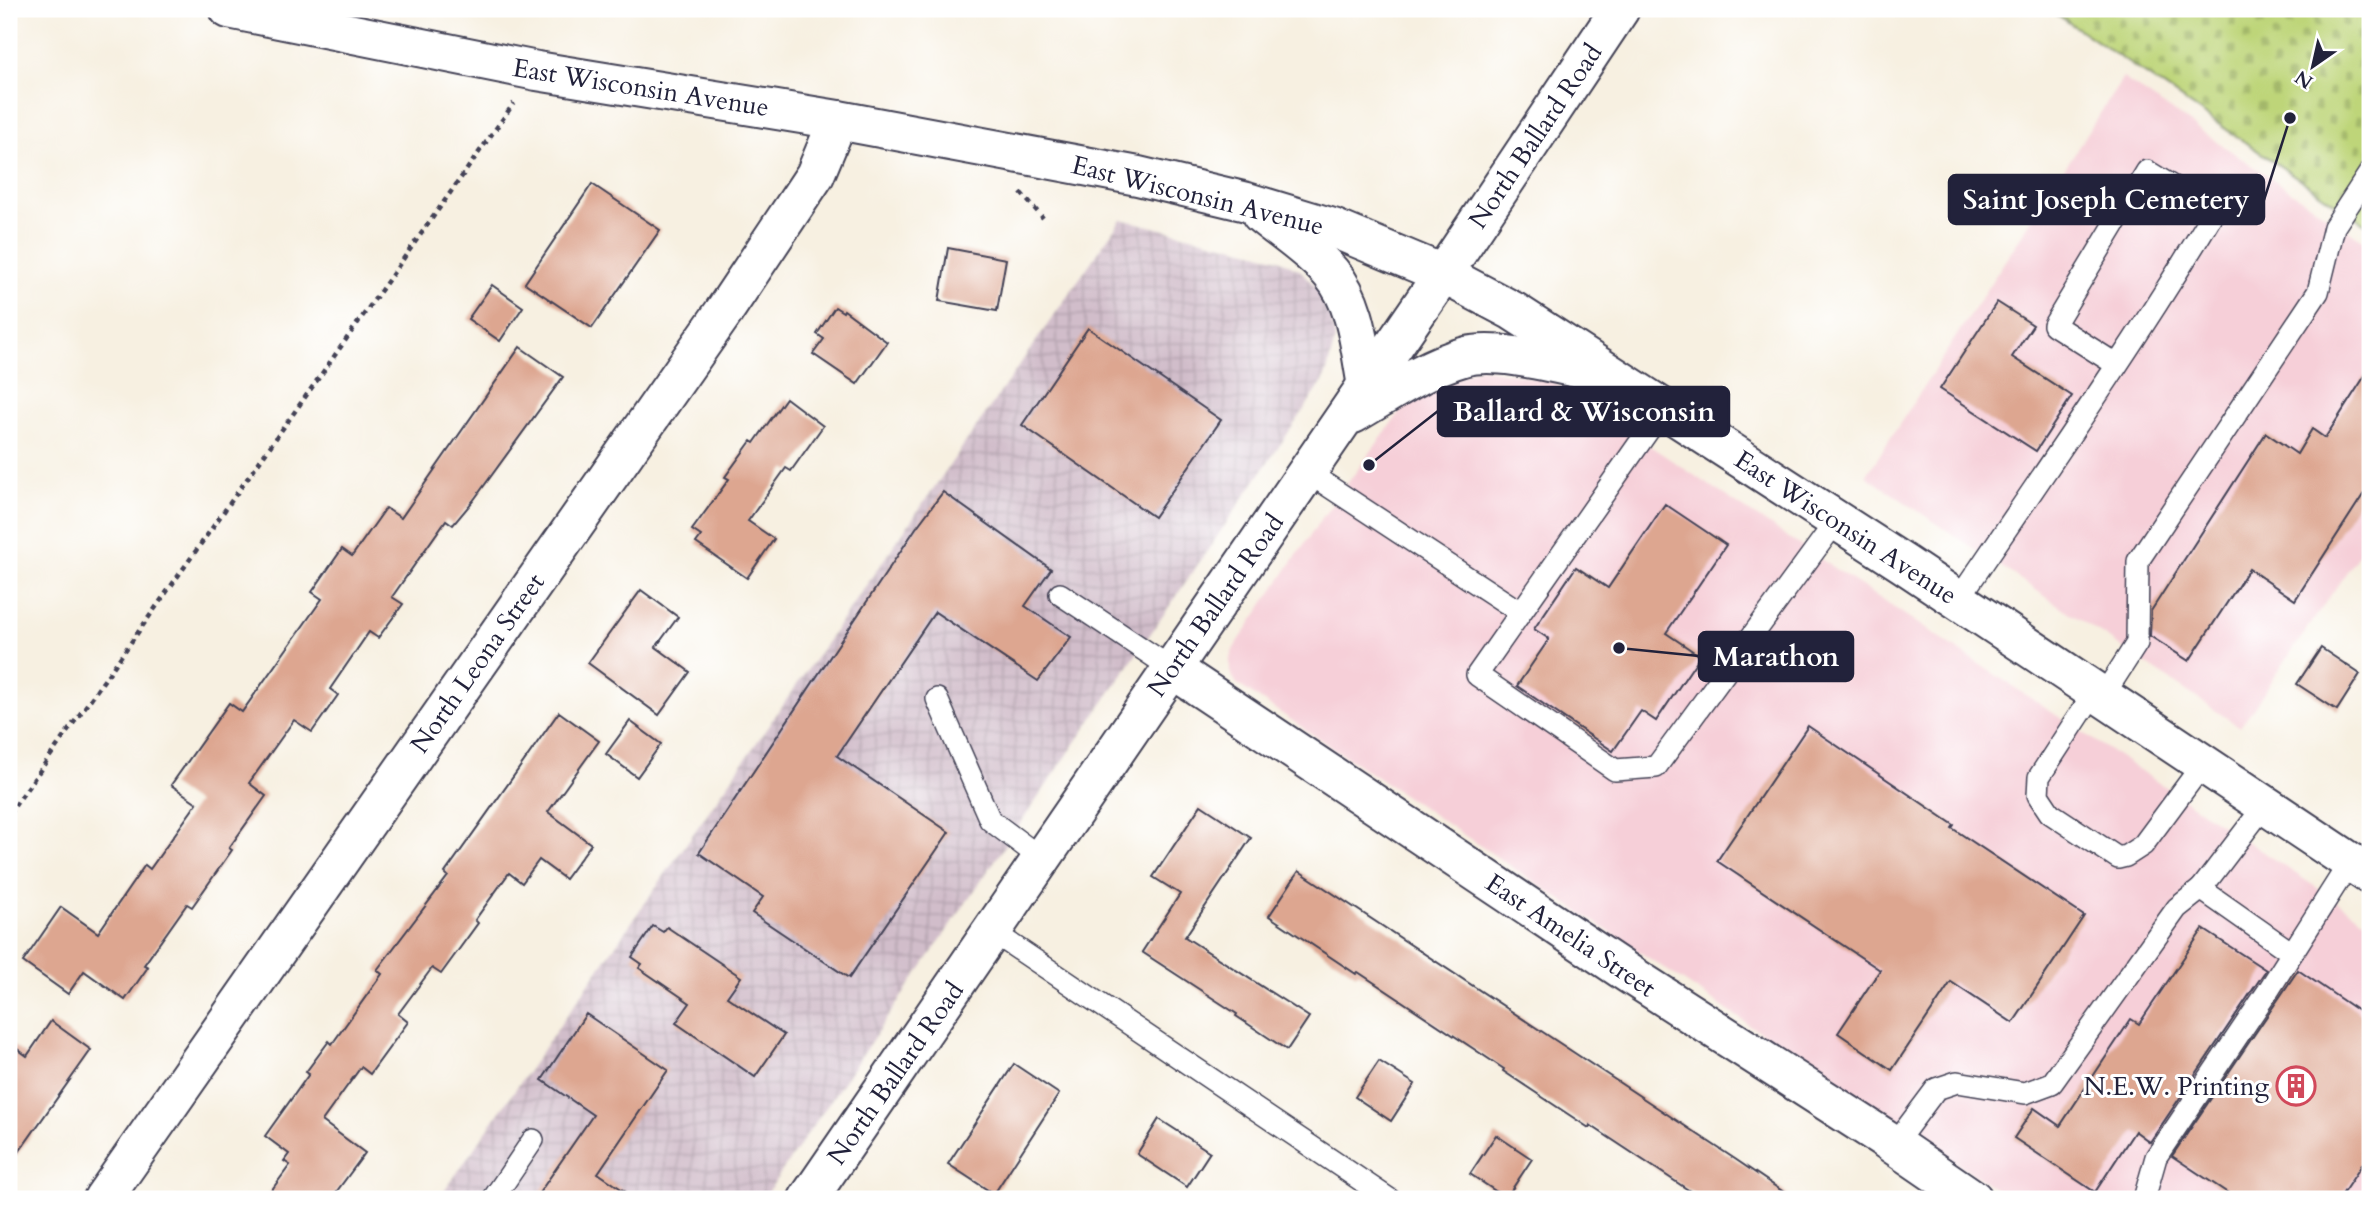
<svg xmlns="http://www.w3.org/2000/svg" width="2379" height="1208" font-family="Cardo,serif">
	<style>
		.built { fill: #f6cfd8 }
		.industrial { fill: url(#industrial-grid) }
		.cemetery { fill: url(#cemetery-stones); stroke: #707c5a; stroke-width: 2 }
		.building { fill: #dda690 }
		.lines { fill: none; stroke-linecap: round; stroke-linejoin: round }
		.service-casing { stroke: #424154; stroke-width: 24 }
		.minor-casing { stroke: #424154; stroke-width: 42 }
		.secondary-casing { stroke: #424154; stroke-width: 42 }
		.path { stroke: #424154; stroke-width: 4.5; stroke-dasharray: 5 5; stroke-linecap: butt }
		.service { stroke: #fff; stroke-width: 21 }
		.minor { stroke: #fff; stroke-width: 38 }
		.secondary { stroke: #fff; stroke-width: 38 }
		.labels { text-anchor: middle; stroke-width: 6; stroke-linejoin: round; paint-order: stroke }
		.street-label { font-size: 26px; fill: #22223b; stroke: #fff }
		.poi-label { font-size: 26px; fill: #22223b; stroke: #fff; text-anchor: end }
		.leader { fill: none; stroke: #22223b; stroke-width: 2.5 }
		.callout-dot { fill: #22223b; stroke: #fff; stroke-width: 2.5 }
		.callout { fill: #22223b; stroke: #22223b; stroke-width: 2.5 }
		.callout-label { font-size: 28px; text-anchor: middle; font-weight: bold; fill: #fff }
	</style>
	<defs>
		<pattern id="industrial-grid" width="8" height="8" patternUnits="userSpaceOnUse" patternTransform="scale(1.75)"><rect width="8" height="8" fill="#d1bdca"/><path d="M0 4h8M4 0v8" fill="none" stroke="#b3a2ae"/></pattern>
		<pattern id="cemetery-stones" width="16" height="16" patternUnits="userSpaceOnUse" patternTransform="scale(1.75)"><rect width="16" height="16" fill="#bed579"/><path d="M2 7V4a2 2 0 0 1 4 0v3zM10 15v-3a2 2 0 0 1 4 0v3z" fill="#a3b76a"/></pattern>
	</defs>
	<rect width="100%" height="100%" fill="#fff"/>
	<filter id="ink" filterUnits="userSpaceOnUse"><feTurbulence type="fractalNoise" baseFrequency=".0143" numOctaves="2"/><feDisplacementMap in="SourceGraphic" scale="14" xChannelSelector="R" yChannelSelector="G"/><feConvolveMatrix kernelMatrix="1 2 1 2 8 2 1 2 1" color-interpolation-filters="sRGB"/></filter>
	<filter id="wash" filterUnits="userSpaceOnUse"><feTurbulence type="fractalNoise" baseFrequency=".00686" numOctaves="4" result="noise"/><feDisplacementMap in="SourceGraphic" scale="28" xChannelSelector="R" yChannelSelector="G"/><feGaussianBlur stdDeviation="1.57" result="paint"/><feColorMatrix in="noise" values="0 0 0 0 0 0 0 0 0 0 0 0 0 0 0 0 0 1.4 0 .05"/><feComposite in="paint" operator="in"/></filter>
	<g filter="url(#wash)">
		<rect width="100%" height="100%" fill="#f7f0e1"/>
		<!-- built -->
		<g class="built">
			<polygon points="2123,78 2370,245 2370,538 2240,727 1866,476"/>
			<polygon points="1479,368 1552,381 2370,923 2370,1199 2011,1199 1237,684 1230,672 1230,658 1234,648 1324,515 1401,411 1416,396"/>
		</g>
		<!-- industrial -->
		<polygon class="industrial" points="1121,219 1260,253 1281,260 1300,270 1318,289 1332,323 1335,339 1327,371 1323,382 763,1199 439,1199"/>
		<!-- cemetery -->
		<polygon class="cemetery" points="2049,9 2370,9 2370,227"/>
		<g id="blocks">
			<!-- building -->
			<g class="building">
				<polygon points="592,184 660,230 592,328 525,283"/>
				<polygon points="948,248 1006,259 997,311 939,301"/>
				<polygon points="492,285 523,307 500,341 468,319"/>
				<polygon points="1997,302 2033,325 2012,357 2072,396 2036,451 1940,389"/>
				<polygon points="835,307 843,312 844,310 887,342 857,384 813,354 824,339 817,334"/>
				<polygon points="1088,328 1221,420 1154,517 1022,425"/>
				<polygon points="520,347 563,377 473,501 453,525 446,520 392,597 403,604 378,638 369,632 330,689 338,695 312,732 294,720 249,783 266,796 229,848 232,850 192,907 187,904 144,965 148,967 125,1000 84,971 68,994 23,962 61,907 98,933 145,865 150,869 197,803 171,785 229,703 242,712 322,599 312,592 342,549 352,556 386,508 401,518"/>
				<polygon points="2370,368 2370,484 2295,600 2249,569 2189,661 2150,636 2151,611 2266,433 2297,454 2312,429 2325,438"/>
				<polygon points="786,398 823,426 791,471 786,468 748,521 774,539 747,578 696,543 701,536 692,530 729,479 725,477 751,441 754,443"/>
				<polygon points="943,492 1051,569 1025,606 1071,637 1038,681 935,612 837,756 949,832 849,978 752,913 763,897 699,853 916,528"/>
				<polygon points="1665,504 1726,545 1666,633 1700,656 1656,721 1641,711 1613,751 1517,686 1549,639 1534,629 1576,567 1608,588"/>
				<polygon points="641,590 678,617 656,647 690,672 659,715 588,663"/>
				<polygon points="2321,648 2360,674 2337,710 2297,684"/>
				<polygon points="559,712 599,741 548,812 591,844 565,879 539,860 522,883 509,873 475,920 478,923 441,974 432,968 398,1014 408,1022 370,1074 361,1067 322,1121 365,1153 331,1199 265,1199 290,1165 284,1161 289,1154 265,1136 309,1074 306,1072 329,1041 332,1044 382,974 377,970 448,876 445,873"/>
				<polygon points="630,721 661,744 637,777 606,754"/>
				<polygon points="1808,726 1954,825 1952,828 2084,916 2013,1023 1951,982 1892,1070 1838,1033 1880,970 1717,861"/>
				<polygon points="1201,805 1251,838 1185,937 1309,1017 1287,1050 1236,1016 1237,1014 1142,952 1180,894 1153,877"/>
				<polygon points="1299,871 1735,1159 1794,1199 1702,1199 1590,1125 1589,1128 1503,1071 1504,1069 1358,972 1356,974 1269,916"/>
				<polygon points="653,926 663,932 667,927 741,977 727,997 784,1035 755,1077 676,1023 690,1003 639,968 642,964 632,957"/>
				<polygon points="2203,929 2266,970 2150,1142 2135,1131 2095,1192 2014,1138 2034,1108 2060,1126 2131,1019 2139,1024"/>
				<polygon points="2298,970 2370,1019 2370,1153 2339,1199 2237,1199 2172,1156"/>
				<polygon points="586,1014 668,1070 598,1173 636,1199 535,1199 593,1115 542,1080"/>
				<polygon points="51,1021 91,1050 9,1166 9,1043 27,1056"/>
				<polygon points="1379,1061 1415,1084 1391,1121 1355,1097"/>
				<polygon points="1014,1064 1059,1094 994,1194 948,1164"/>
				<polygon points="1159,1119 1210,1152 1187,1187 1137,1154"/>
				<polygon points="1496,1135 1532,1159 1506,1198 1470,1174"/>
			</g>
		</g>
	</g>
	<g filter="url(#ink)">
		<use href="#blocks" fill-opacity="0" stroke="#424154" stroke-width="2"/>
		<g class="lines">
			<!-- service casing -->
			<g class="service-casing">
				<g id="service">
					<polyline points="1664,408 1477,675 1615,770 1656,767 1837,520"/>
					<polyline points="1307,472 1520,612"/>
					<polyline points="1060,594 1171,668"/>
					<path d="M1958,600C2045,472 2134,345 2214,212L2147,171L2054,325L2117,365"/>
					<polyline points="2095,691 2039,777 2038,795 2050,813 2118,858 2126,856 2143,845 2203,764"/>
					<polyline points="2103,696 2137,643 2138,561 2318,292 2334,227 2370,172"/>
					<polyline points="937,699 990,820 1042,859"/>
					<polyline points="2201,889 2265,805"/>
					<polyline points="993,932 1389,1199"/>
					<polyline points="1894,1145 1936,1089 1957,1082 2025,1093 2052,1083 2177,908 2201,889 2292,953"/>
					<polyline points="493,1199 533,1140"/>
					<polyline points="2144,1199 2156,1157 2268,991 2350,862"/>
				</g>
			</g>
			<!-- minor casing -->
			<g class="minor-casing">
				<g id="minor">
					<polyline points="1443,274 1620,9"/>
					<polyline points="1171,668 1629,974 1884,1138 1973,1199"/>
					<polyline points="103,1199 723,313 815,175 838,120"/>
				</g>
			</g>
			<!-- secondary casing -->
			<g class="secondary-casing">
				<g id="secondary">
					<polyline points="229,9 537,71 838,120 1138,176 1247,202 1333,228 1443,274 1513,311 1904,564 2370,875"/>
					<path d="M1261,214C1284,233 1312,251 1331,273C1357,303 1360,349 1367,386"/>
					<path d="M1353,414C1388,394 1424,368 1463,357C1496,347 1560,365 1595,372"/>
					<polyline points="808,1199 1443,274"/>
				</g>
			</g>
			<!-- path -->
			<g class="path">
				<polyline points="1021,193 1043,218"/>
				<polyline points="9,814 514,103"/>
			</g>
			<!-- service -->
			<use href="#service" class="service"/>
			<!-- minor -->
			<use href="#minor" class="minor"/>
			<!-- secondary -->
			<use href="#secondary" class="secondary"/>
		</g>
	</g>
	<!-- icons -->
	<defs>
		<g id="building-ring" transform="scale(2.0125)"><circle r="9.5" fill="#fff" stroke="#d1495b" stroke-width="1.5"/><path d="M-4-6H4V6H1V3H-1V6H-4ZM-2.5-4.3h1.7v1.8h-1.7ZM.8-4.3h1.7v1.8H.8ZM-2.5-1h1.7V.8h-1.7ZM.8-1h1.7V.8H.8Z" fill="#d1495b"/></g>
	</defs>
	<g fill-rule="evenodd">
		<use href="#building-ring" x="2296" y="1086"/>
	</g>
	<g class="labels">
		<!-- street labels -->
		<g class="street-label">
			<text transform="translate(641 87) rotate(9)" y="9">East Wisconsin Avenue</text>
			<text transform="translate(1535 136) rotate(-56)" y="9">North Ballard Road</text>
			<text transform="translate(1198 195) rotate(14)" y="9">East Wisconsin Avenue</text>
			<text transform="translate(1846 527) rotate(33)" y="9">East Wisconsin Avenue</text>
			<text transform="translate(1215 605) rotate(-55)" y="9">North Ballard Road</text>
			<text transform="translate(477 663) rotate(-55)" y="9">North Leona Street</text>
			<text transform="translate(1571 935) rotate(34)" y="9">East Amelia Street</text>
			<text transform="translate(895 1073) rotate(-55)" y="9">North Ballard Road</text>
		</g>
		<!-- poi labels -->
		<g class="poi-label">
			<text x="2269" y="1095">N.E.W. Printing</text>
		</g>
	</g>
	<!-- callouts -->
	<path class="leader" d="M2290 118L2264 200M1369 465L1438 411M1619 648L1699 656"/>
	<g class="callout-dot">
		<circle cx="2290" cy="118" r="7"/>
		<circle cx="1369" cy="465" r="7"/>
		<circle cx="1619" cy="648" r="7"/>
	</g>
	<g class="callout">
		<rect x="1949" y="175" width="315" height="49" rx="7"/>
		<rect x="1438" y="387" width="291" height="49" rx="7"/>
		<rect x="1699" y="632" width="154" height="49" rx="7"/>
	</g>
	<g class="callout-label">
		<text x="2106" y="209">Saint Joseph Cemetery</text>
		<text x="1584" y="421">Ballard &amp; Wisconsin</text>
		<text x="1776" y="666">Marathon</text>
	</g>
	<!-- margin -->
	<rect width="2379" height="1208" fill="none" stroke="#fff" stroke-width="35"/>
	<!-- north arrow -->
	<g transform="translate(2313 66) rotate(214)" stroke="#ffffff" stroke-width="5" paint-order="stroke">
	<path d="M0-5L12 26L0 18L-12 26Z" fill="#22223b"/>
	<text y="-10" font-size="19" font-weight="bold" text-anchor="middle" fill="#22223b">N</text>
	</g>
</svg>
